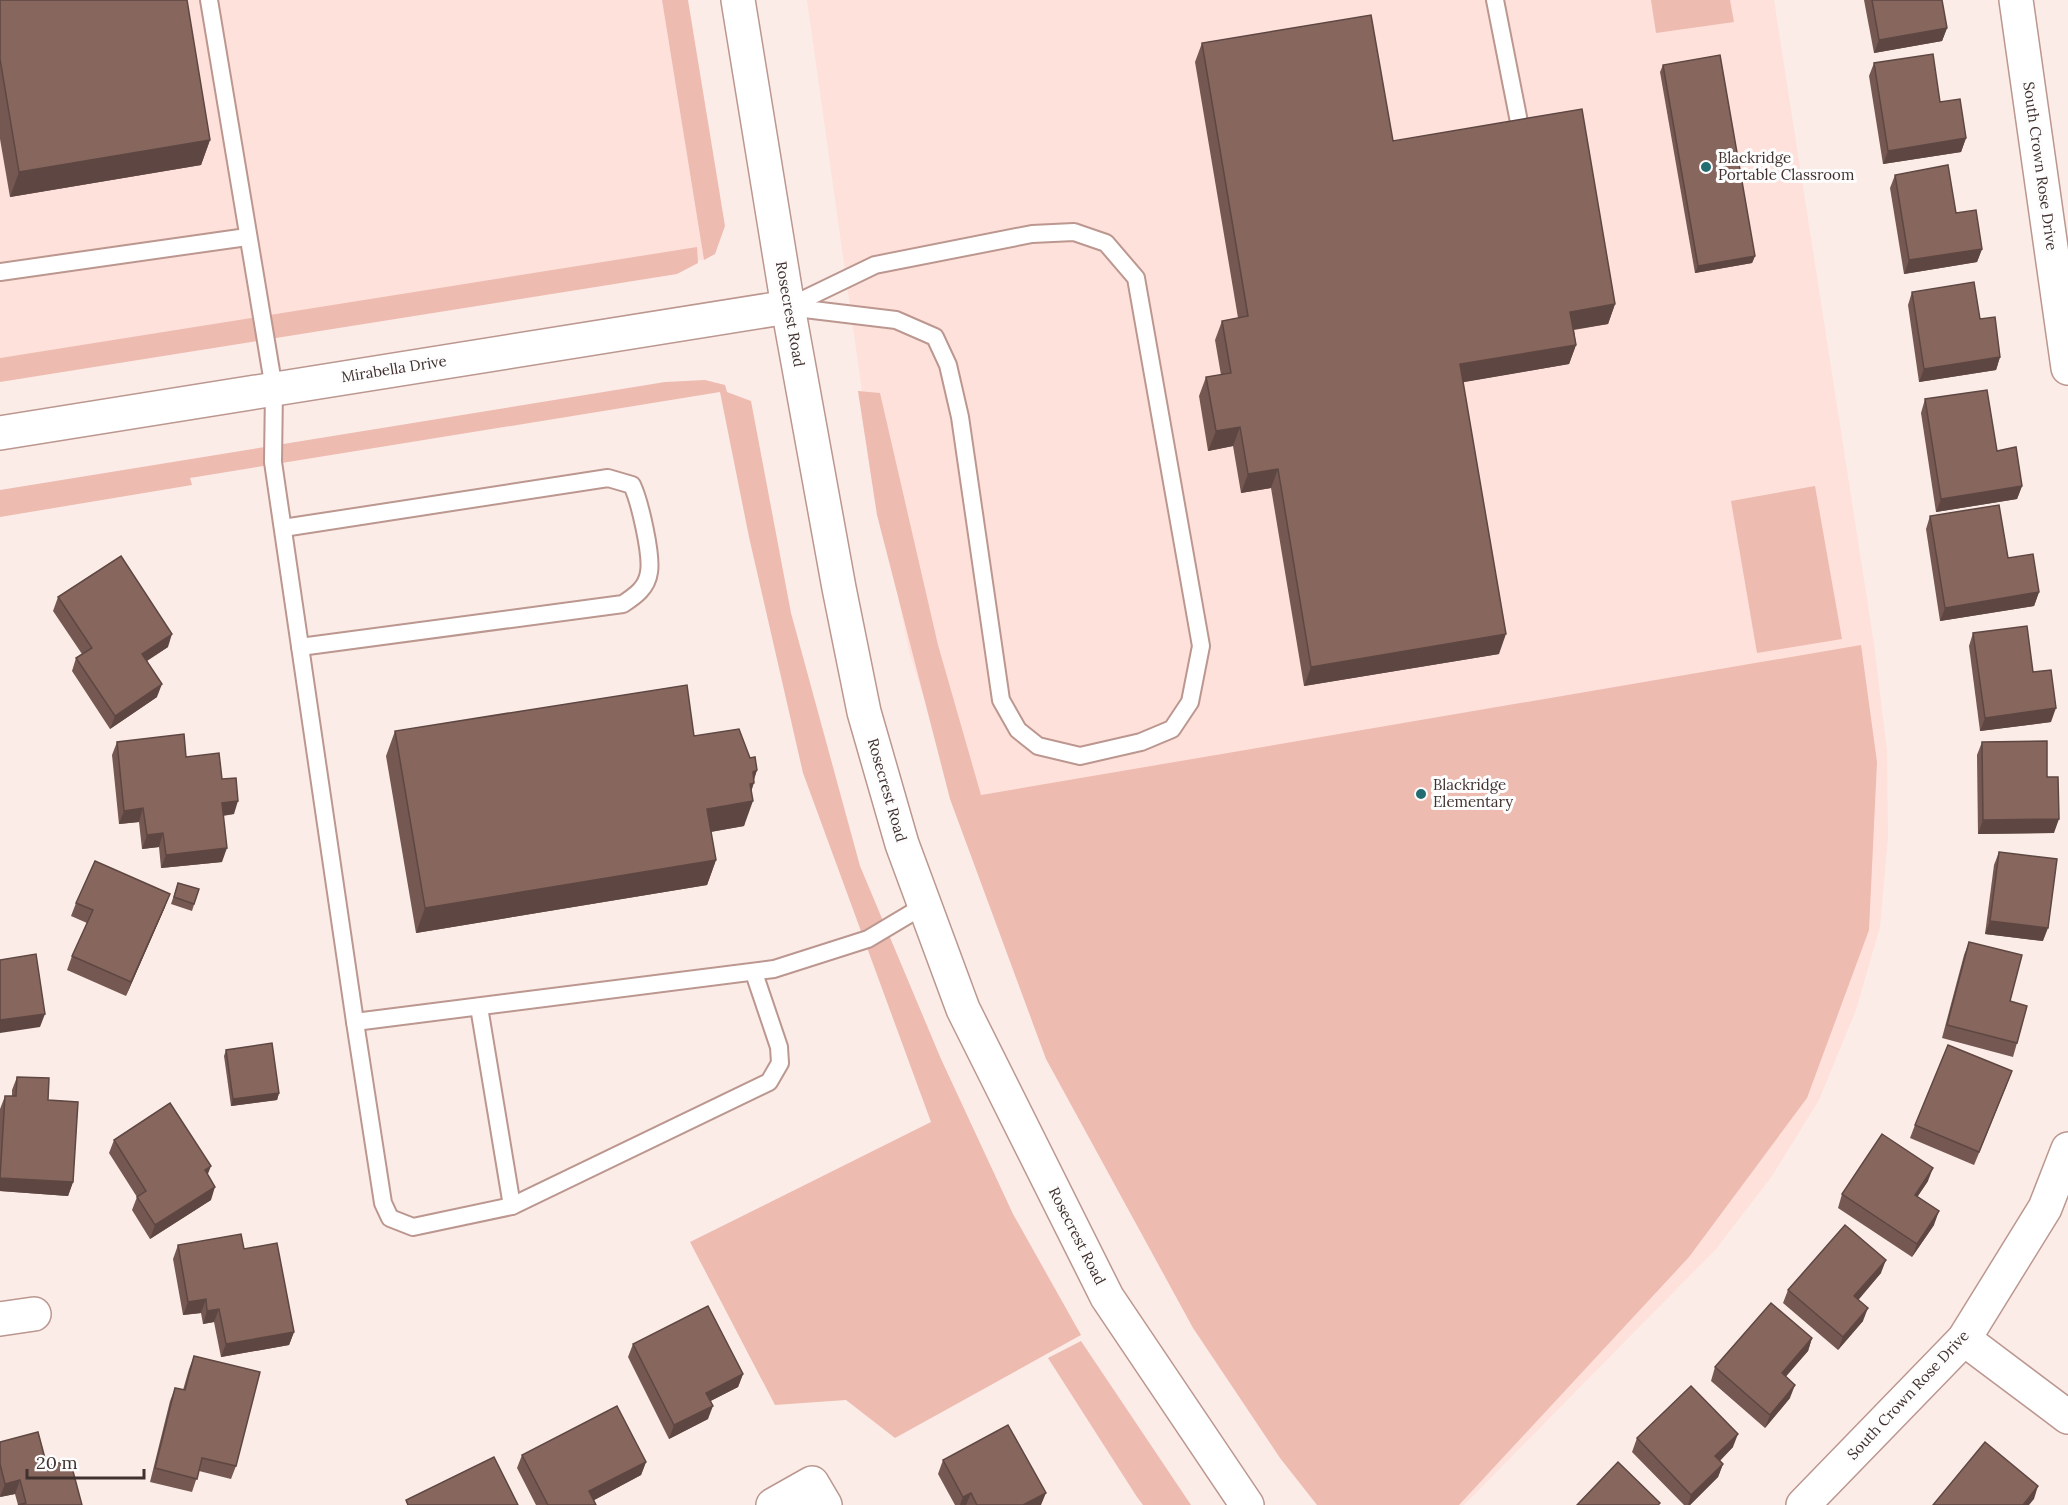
<svg xmlns="http://www.w3.org/2000/svg" width="2068" height="1505" font-family="Lora,serif">
	<style>
		.built { fill: #fee1db }
		.green { fill: #eebbb0 }
		.lines { fill: none; stroke-linecap: round; stroke-linejoin: round }
		.service-casing { stroke: #bb978f; stroke-width: 20 }
		.minor-casing { stroke: #bb978f; stroke-width: 36 }
		.tertiary-casing { stroke: #bb978f; stroke-width: 36 }
		.secondary-casing { stroke: #bb978f; stroke-width: 36 }
		.service { stroke: #fff; stroke-width: 16 }
		.minor { stroke: #fff; stroke-width: 33 }
		.tertiary { stroke: #fff; stroke-width: 33 }
		.secondary { stroke: #fff; stroke-width: 33 }
		.wall { fill: #745851 }
		.shaded-wall { fill: #5e4742 }
		.building { fill: #87665e; stroke: #5e4742; stroke-width: 1.5 }
		.poi-dot { fill: #216d71; stroke: #fdfdfd; stroke-width: 2 }
		.labels { text-anchor: middle; stroke-width: 6; stroke-linejoin: round; paint-order: stroke }
		.poi-label { font-size: 15px; fill: #40312e; stroke: #fdfdfd; text-anchor: start }
		.street-label { font-size: 15px; fill: #40312e; stroke: #fdfdfd }
	</style>
	<rect width="100%" height="100%" fill="#fbece8"/>
	<!-- built -->
	<g class="built">
		<polygon points="0,0 662,0 704,260 181,330 0,358"/>
		<polygon points="807,0 1774,0 1874,644 1887,751 1888,838 1880,927 1856,1010 1819,1100 1772,1176 1716,1249 1464,1505 1321,1505 978,869 909,651 873,470"/>
	</g>
	<!-- green -->
	<g class="green">
		<polygon points="662,0 688,0 725,226 715,254 704,260"/>
		<polygon points="1651,0 1730,0 1734,22 1656,33"/>
		<polygon points="697,247 698,263 677,274 0,382 0,358"/>
		<polygon points="705,380 725,385 727,392 751,401 791,613 860,866 941,1059 1013,1214 1081,1335 895,1438 846,1400 775,1405 690,1242 931,1122 803,773 749,537 720,392 190,478 192,485 0,517 0,490 665,382"/>
		<polygon points="858,391 880,393 938,645 981,795 1861,645 1877,762 1869,930 1807,1098 1689,1257 1459,1505 1317,1505 1280,1458 1193,1328 1046,1059 950,799 877,515"/>
		<polygon points="1815,486 1842,639 1757,653 1731,501"/>
		<polygon points="1081,1341 1191,1505 1143,1505 1137,1497 1048,1358"/>
	</g>
	<g class="lines">
		<!-- service casing -->
		<g class="service-casing">
			<g id="service">
				<polyline points="209,0 274,389 273,462 355,1022 774,969 868,939 925,905"/>
				<polyline points="1495,0 1520,127"/>
				<polygon points="1074,232 1106,243 1136,278 1201,646 1190,702 1172,729 1141,742 1080,756 1038,746 1018,730 1001,700 960,417 948,365 935,337 896,320 788,307 875,265 1032,234"/>
				<polyline points="0,272 247,237"/>
				<path d="M283,528L608,478L632,485C640,502 652,555 649,572C647,588 635,596 623,604L300,647"/>
				<polyline points="479,1007 512,1206"/>
				<polyline points="355,1022 383,1203 390,1218 413,1227 512,1206 769,1082 780,1063 779,1047 754,973"/>
			</g>
		</g>
		<!-- minor casing -->
		<g class="minor-casing">
			<g id="minor">
				<polyline points="2016,0 2068,368"/>
				<polyline points="0,1319 34,1314"/>
				<polyline points="1964,1339 2068,1417"/>
				<polyline points="773,1505 812,1483 825,1505"/>
				<polyline points="1803,1505 1964,1339 2045,1208 2068,1149"/>
			</g>
		</g>
		<!-- tertiary casing -->
		<g class="tertiary-casing">
			<polyline id="tertiary" points="0,433 788,307"/>
		</g>
		<!-- secondary casing -->
		<g class="secondary-casing">
			<polyline id="secondary" points="738,0 788,307 839,588 864,712 902,844 963,1009 1107,1297 1247,1505"/>
		</g>
		<!-- service -->
		<use href="#service" class="service"/>
		<!-- minor -->
		<use href="#minor" class="minor"/>
		<!-- tertiary -->
		<use href="#tertiary" class="tertiary"/>
		<!-- secondary -->
		<use href="#secondary" class="secondary"/>
	</g>
	<!-- wall -->
	<g class="wall">
		<polygon points="0,0 210,140 201,165 10,197 0,139"/>
		<polygon points="1864,0 1942,0 1947,28 1942,41 1874,53"/>
		<polygon points="1202,43 1393,141 1615,304 1608,324 1574,330 1576,345 1569,364 1463,382 1499,654 1304,686 1271,488 1241,493 1233,446 1208,451 1199,396 1206,377 1221,375 1215,340 1222,321 1238,318 1195,62"/>
		<polygon points="1874,63 1940,102 1966,138 1961,152 1883,164 1869,76"/>
		<polygon points="1663,65 1755,256 1752,263 1695,273 1660,72"/>
		<polygon points="1895,175 1956,213 1982,249 1977,262 1904,274 1890,188"/>
		<polygon points="1912,292 1980,319 2000,357 1996,370 1919,382 1908,305"/>
		<polygon points="1925,399 2022,486 2017,499 1936,512 1921,413"/>
		<polygon points="1930,516 2008,558 2039,592 2034,606 1940,621 1926,529"/>
		<polygon points="58,597 168,647 147,661 157,697 110,729 72,671 76,658 82,654 53,611"/>
		<polygon points="1973,633 2051,722 1980,731 1969,646"/>
		<polygon points="395,731 694,736 750,758 757,770 754,780 744,826 711,832 716,860 707,885 416,933 386,756"/>
		<polygon points="117,742 186,757 222,779 234,814 223,816 222,862 161,868 159,847 142,849 139,822 119,824 112,755"/>
		<polygon points="1982,742 2047,777 2054,833 1978,834 1977,755"/>
		<polygon points="1999,852 2043,941 1985,934 1994,865"/>
		<polygon points="178,883 199,889 192,911 171,904"/>
		<polygon points="76,903 165,907 126,996 67,970 72,956 87,923 71,916"/>
		<polygon points="1969,942 2010,1001 2017,1043 2013,1057 1942,1038 1964,955"/>
		<polygon points="226,1050 279,1093 277,1100 231,1106 224,1056"/>
		<polygon points="17,1077 48,1100 73,1182 68,1196 0,1191 0,1109 5,1096 12,1096 12,1090"/>
		<polygon points="2007,1084 1974,1165 1910,1138 1915,1125"/>
		<polygon points="114,1140 207,1175 211,1200 150,1239 132,1210 137,1197 109,1153"/>
		<polygon points="1928,1181 1917,1197 1934,1225 1912,1257 1838,1208 1842,1194"/>
		<polygon points="178,1245 244,1249 294,1332 289,1345 221,1357 214,1322 203,1324 201,1313 183,1315 173,1259"/>
		<polygon points="1881,1273 1858,1299 1863,1321 1838,1350 1783,1303 1788,1290"/>
		<polygon points="1812,1338 1808,1351 1785,1377 1790,1398 1765,1428 1711,1381 1715,1367"/>
		<polygon points="633,1344 743,1374 738,1387 710,1401 708,1419 669,1439 628,1357"/>
		<polygon points="194,1356 236,1466 231,1479 199,1471 192,1492 150,1482 170,1401 175,1388 183,1390 189,1369"/>
		<polygon points="1637,1438 1733,1447 1720,1461 1723,1464 1718,1477 1690,1505 1684,1505 1632,1452"/>
		<polygon points="0,1442 47,1466 82,1505 18,1505 15,1494 0,1497"/>
		<polygon points="522,1455 646,1462 641,1475 594,1500 596,1505 536,1505 517,1468"/>
		<polygon points="943,1460 1041,1505 955,1505 938,1474"/>
	</g>
	<!-- shaded-wall -->
	<g class="shaded-wall">
		<polygon points="1947,28 1942,41 1874,53 1879,40"/>
		<polygon points="1966,138 1961,152 1883,164 1888,151"/>
		<polygon points="210,140 201,165 10,197 19,172"/>
		<polygon points="1982,249 1977,262 1904,274 1909,260"/>
		<polygon points="1755,256 1752,263 1695,273 1698,266"/>
		<polygon points="1615,304 1608,324 1563,331 1570,312"/>
		<polygon points="1576,345 1569,364 1453,384 1460,364"/>
		<polygon points="2000,357 1996,370 1919,382 1924,369"/>
		<polygon points="1240,427 1233,446 1208,451 1216,431"/>
		<polygon points="1278,469 1271,488 1241,493 1248,474"/>
		<polygon points="2022,486 2017,499 1936,512 1941,499"/>
		<polygon points="2039,592 2034,606 1940,621 1945,608"/>
		<polygon points="172,634 168,647 137,667 142,654"/>
		<polygon points="1506,634 1499,654 1304,686 1311,667"/>
		<polygon points="162,684 157,697 110,729 115,716"/>
		<polygon points="2056,708 2051,722 1980,731 1985,718"/>
		<polygon points="757,770 752,784 754,783 747,802 753,801 744,826 698,834 707,809 753,772"/>
		<polygon points="238,801 234,814 217,816 222,803"/>
		<polygon points="143,808 139,822 119,824 124,811"/>
		<polygon points="2059,819 2054,833 1978,834 1983,820"/>
		<polygon points="163,833 159,847 142,849 147,835"/>
		<polygon points="227,848 222,862 161,868 166,855"/>
		<polygon points="716,860 707,885 416,933 425,908"/>
		<polygon points="170,894 165,907 126,996 131,982"/>
		<polygon points="1990,921 2048,928 2043,941 1985,934"/>
		<polygon points="45,1014 40,1027 0,1033 0,1020"/>
		<polygon points="2012,1071 2007,1084 1974,1165 1979,1152"/>
		<polygon points="279,1093 277,1100 231,1106 233,1099"/>
		<polygon points="211,1166 206,1179 205,1170"/>
		<polygon points="1933,1168 1928,1181 1910,1208 1915,1195"/>
		<polygon points="0,1178 73,1182 68,1196 0,1191"/>
		<polygon points="215,1187 211,1200 150,1239 155,1225"/>
		<polygon points="1939,1211 1934,1225 1912,1257 1917,1244"/>
		<polygon points="1886,1260 1881,1273 1850,1310 1854,1296"/>
		<polygon points="206,1299 201,1313 183,1315 188,1302"/>
		<polygon points="1868,1308 1863,1321 1838,1350 1843,1337"/>
		<polygon points="219,1309 214,1322 203,1324 207,1311"/>
		<polygon points="294,1332 289,1345 221,1357 226,1344"/>
		<polygon points="1812,1338 1808,1351 1777,1387 1782,1373"/>
		<polygon points="743,1374 738,1387 701,1406 706,1393"/>
		<polygon points="1795,1385 1790,1398 1765,1428 1770,1415"/>
		<polygon points="713,1406 708,1419 669,1439 674,1425"/>
		<polygon points="1738,1434 1733,1447 1711,1469 1715,1456"/>
		<polygon points="646,1462 641,1475 585,1505 589,1491"/>
		<polygon points="1723,1464 1718,1477 1690,1505 1688,1505 1691,1495"/>
		<polygon points="20,1480 15,1494 0,1497 5,1484"/>
		<polygon points="2038,1486 2034,1499 2029,1505 2023,1505"/>
		<polygon points="971,1493 966,1505 960,1505 963,1497"/>
		<polygon points="1046,1493 1041,1505 1023,1505"/>
	</g>
	<!-- building -->
	<g class="building">
		<polygon points="0,0 187,0 210,140 19,172 0,59"/>
		<polygon points="1872,0 1942,0 1947,28 1879,40"/>
		<polygon points="1371,15 1393,141 1582,109 1615,304 1570,312 1576,345 1460,364 1506,634 1311,667 1278,469 1248,474 1240,427 1216,431 1206,377 1231,373 1222,321 1248,316 1202,43"/>
		<polygon points="1933,54 1940,102 1960,99 1966,138 1888,151 1874,63"/>
		<polygon points="1720,55 1755,256 1698,266 1663,65"/>
		<polygon points="1948,165 1956,213 1976,210 1982,249 1909,260 1895,175"/>
		<polygon points="1974,282 1980,319 1995,317 2000,357 1924,369 1912,292"/>
		<polygon points="1987,390 1997,451 2016,447 2022,486 1941,499 1925,399"/>
		<polygon points="1999,505 2008,558 2033,554 2039,592 1945,608 1930,516"/>
		<polygon points="121,556 172,634 142,654 162,684 115,716 76,658 92,648 58,597"/>
		<polygon points="2027,626 2033,672 2051,670 2056,708 1985,718 1973,633"/>
		<polygon points="687,685 694,736 739,729 750,758 755,757 757,770 753,772 754,783 750,784 753,801 707,809 716,860 425,908 395,731"/>
		<polygon points="184,734 186,757 219,753 222,779 236,778 238,801 222,803 227,848 166,855 163,833 147,835 143,808 124,811 117,742"/>
		<polygon points="2047,741 2047,777 2058,777 2059,819 1983,820 1982,742"/>
		<polygon points="1999,852 2057,859 2048,928 1990,921"/>
		<polygon points="95,861 170,894 131,982 72,956 93,910 76,903"/>
		<polygon points="178,883 199,889 194,904 174,897"/>
		<polygon points="1969,942 2022,955 2010,1001 2027,1006 2017,1043 1947,1025"/>
		<polygon points="36,954 45,1014 0,1020 0,960"/>
		<polygon points="272,1043 279,1093 233,1099 226,1050"/>
		<polygon points="1948,1045 2012,1071 1979,1152 1915,1125"/>
		<polygon points="17,1077 49,1078 48,1100 78,1102 73,1182 0,1178 5,1096 16,1096"/>
		<polygon points="170,1103 211,1166 205,1170 215,1187 155,1225 137,1197 146,1191 114,1140"/>
		<polygon points="1882,1134 1933,1168 1915,1195 1939,1211 1917,1244 1842,1194"/>
		<polygon points="1845,1225 1886,1260 1854,1296 1868,1308 1843,1337 1788,1290"/>
		<polygon points="241,1234 244,1249 277,1243 294,1332 226,1344 219,1309 207,1311 206,1299 188,1302 178,1245"/>
		<polygon points="1771,1303 1812,1338 1782,1373 1795,1385 1770,1415 1715,1367"/>
		<polygon points="708,1306 743,1374 706,1393 713,1406 674,1425 633,1344"/>
		<polygon points="194,1356 260,1372 236,1466 202,1458 197,1479 155,1468 175,1388 185,1390"/>
		<polygon points="1691,1386 1738,1434 1715,1456 1723,1464 1691,1495 1637,1438"/>
		<polygon points="617,1406 646,1462 589,1491 596,1505 548,1505 522,1455"/>
		<polygon points="1008,1425 1046,1493 1023,1505 977,1505 971,1493 963,1497 943,1460"/>
		<polygon points="38,1432 47,1466 70,1460 82,1505 18,1505 26,1503 20,1480 5,1484 0,1464 0,1442"/>
		<polygon points="1985,1442 2038,1486 2023,1505 1933,1505"/>
		<polygon points="494,1457 518,1505 408,1505 406,1500"/>
		<polygon points="1618,1462 1660,1503 1658,1505 1577,1505"/>
	</g>
	<!-- markers -->
	<g class="poi-dot">
		<circle cx="1706" cy="167" r="6"/>
		<circle cx="1421" cy="794" r="6"/>
	</g>
	<g class="labels">
		<!-- poi labels -->
		<g class="poi-label">
			<text x="1718" y="163">Blackridge<tspan x="1718" dy="17">Portable Classroom</tspan></text>
			<text x="1433" y="790">Blackridge<tspan x="1433" dy="17">Elementary</tspan></text>
		</g>
		<!-- street labels -->
		<g class="street-label">
			<text transform="translate(2040 166) rotate(82)" y="5">South Crown Rose Drive</text>
			<text transform="translate(790 314) rotate(80)" y="5">Rosecrest Road</text>
			<text transform="translate(394 369) rotate(-9)" y="5">Mirabella Drive</text>
			<text transform="translate(887 790) rotate(74)" y="5">Rosecrest Road</text>
			<text transform="translate(1077 1236) rotate(63)" y="5">Rosecrest Road</text>
			<text transform="translate(1908 1395) rotate(-47)" y="5">South Crown Rose Drive</text>
		</g>
	</g>
	<!-- scale -->
	<path d="M27 1469v9h117v-9" fill="none" stroke="#40312e" stroke-width="3"/>
	<text x="36" y="1469" font-size="18" fill="#40312e" stroke="#fdfdfd" stroke-width="4.5" paint-order="stroke">20 m</text>
</svg>
